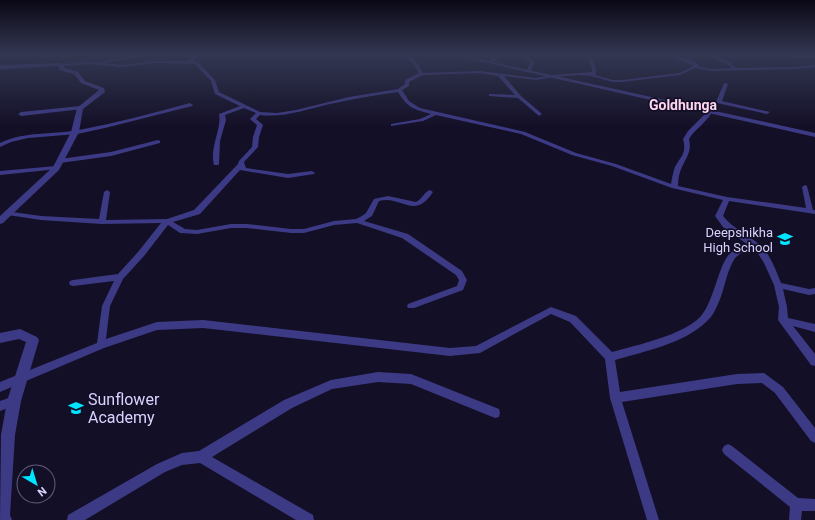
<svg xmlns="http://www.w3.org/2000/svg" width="815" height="520" font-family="Roboto,sans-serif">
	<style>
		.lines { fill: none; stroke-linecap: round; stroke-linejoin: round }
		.stream { stroke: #0c2248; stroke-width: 1.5 }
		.minor { fill: #3d3a85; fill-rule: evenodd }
		.tertiary { fill: #3d3a85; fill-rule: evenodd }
		.labels { text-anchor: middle; stroke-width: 3.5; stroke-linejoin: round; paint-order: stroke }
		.poi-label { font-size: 13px; fill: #d9d4ff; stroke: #130f26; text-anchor: end }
		.far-district-label { font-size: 14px; font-weight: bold; fill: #ffd6f0; stroke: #130f26 }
		.near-poi-label { font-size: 16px; fill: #d9d4ff; stroke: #130f26; text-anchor: start }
	</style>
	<rect width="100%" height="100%" fill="#130f26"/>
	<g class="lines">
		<!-- stream -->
		<g class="stream">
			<polyline points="67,64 111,55"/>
			<polyline points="0,70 43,67"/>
		</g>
		<!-- minor -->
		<g class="minor">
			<path d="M138,55H145L105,63L122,65L154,61H189L194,55H198L193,61L198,62L215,80L219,92L260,112L277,113L296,110L349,97L398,89L405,84V80L419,73L412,62L403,55C414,55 418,65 423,73L480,71L536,78L553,75L592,72V68L587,55H591L596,68V73L595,75L613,80H622L679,73L694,66L671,56L670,55H675L695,62L700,67L712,69L732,68L723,62L708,56L707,55C718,55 729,61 736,68L796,67L815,65V67L796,69L712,71L695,68L680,75L622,82H613L591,76L579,75L553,77L536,80L504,76L521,96L541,113L542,114L539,116L518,98L489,96V94H491L515,95L498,76L480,73L423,75L409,82V86L402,90L409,101L420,108L525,132L576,153L616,164L671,184C672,178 673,172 675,167C681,156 687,153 683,139L688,131L709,110L712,112C706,123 695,129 689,139C692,151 687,156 682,167C679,173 678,179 678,186L727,197L806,208L802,187L805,185L807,186L813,210H815V214L729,201L723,216C733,229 750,235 762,247C771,256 776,271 781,283L809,289L815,288V294L809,295L783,289L787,307L788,318L815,324V332L793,326L815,354V366L811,365L778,320L779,307L774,285L764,263L757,252L741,253L735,258C726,272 725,289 718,304C715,311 711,318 706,322C685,343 643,352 615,360L620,392L737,374L764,373L783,387L815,428V443L811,441L775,393L762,383L737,384L622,402L659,520H647L610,398L605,359L570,322L551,314L480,353L450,356L203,328L157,330L104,348L0,392V382L97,343L102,306L114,281L73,286L70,285L69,283L70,281L73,280L118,274L138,252L161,223L102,224L41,220L8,215L4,213L5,211L41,216L99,219L104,192L107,190L110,192L106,220L167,219L194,210L238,164L239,161L252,147L253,137L257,125L250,119L256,113L244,108L225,115L226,120L220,141L219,164L218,165H214C209,148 222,129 219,114L240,106L215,94L211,81L195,64L154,63L122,67L89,64L62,66L60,65L62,64L89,62L104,63L103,61ZM398,92C408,108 413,109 431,114L420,119L391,124V126L423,121L436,115L521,134L572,155L612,166L672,188L723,200L715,216L723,227L751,247C745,247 738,248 733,251C719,259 715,300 701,316C684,335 637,345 612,352L576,316L551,307L476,346L450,348L203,320L157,322L106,339L110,306L123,279L144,256L168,225L180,233L197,234L231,228H247L291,233H304L334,225L357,223L402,238L456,275L459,280L457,286L408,304L407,306L408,308H414L463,290L467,280L462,271L408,234L364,221L372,216L379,201C402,195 414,221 433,192L430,190C424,192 422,199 416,202L388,196L374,199L366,213L362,216L356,219L334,221L304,229H291L247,224H231L197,230L185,229L173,222L200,214L240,170L288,178L314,174L315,173L312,171L288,174L246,168L244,162L258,147L259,137L263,125L256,119L260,115C284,118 307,109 330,104C353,99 375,95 398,92Z"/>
			<polygon points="489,55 493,55 497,59 493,63 489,63 489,61 492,59"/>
			<polygon points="523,55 527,55 534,62 531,71 527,70 530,62"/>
			<polygon points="783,55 815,56 815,58 791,58"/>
			<polygon points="724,83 728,84 722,101 770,112 767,114 717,103 716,102"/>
			<path d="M190,103L193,105L192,106L105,128L77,134L28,138L11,142L0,147V143C25,131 52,135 79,130C116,123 153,113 190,103Z"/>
			<polygon points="80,106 82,107 82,109 21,116 18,114 21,112"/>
			<polygon points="158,140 160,141 160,143 111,156 60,163 57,161 60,159 111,152"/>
			<polygon points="56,166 59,168 58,169 0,175 0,171"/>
			<polygon points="378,372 411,374 499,409 500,413 499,417 495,418 411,384 378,382 332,389 292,408 212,457 313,515 314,520 296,520 200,463 182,465 165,472 85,520 67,520 68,515 157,464 182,453 199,451 284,400 331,380"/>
			<polygon points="14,396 18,398 19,401 18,404 0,411 0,401"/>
			<polygon points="728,444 732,446 798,498 815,499 815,511 802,511 801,520 789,520 790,507 724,454 722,450 724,446"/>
		</g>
		<!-- tertiary -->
		<g class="tertiary">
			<polygon points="452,55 460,55 815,133 815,137"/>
			<polygon points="61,63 65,68 78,72 85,81 104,88 105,92 83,109 79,132 59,170 3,223 0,224 0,216 53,167 71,132 77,108 99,90 81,83 74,74 59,70 60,68 58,66 0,69 0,65"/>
			<polygon points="20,329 37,337 39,340 21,401 15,435 10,515 12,520 0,520 1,435 7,401 26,342 19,339 0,343 0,333"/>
		</g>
	</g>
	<!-- sky -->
	<linearGradient id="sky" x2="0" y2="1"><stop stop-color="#0a0815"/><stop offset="0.43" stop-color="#333752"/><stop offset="1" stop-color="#333752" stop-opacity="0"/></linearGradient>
	<rect width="815" height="127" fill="url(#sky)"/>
	<!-- icons -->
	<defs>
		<g id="school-bare" transform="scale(1.2)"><path d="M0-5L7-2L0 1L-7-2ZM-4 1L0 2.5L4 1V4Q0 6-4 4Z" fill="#00e5ff" stroke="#130f26" stroke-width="2.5" paint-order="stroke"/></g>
	</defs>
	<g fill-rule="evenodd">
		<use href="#school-bare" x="785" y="239"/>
		<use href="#school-bare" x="76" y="408"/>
	</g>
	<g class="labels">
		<!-- poi labels -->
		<g class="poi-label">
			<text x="773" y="237">Deepshikha<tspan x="773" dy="15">High School</tspan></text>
		</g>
		<!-- far-district labels -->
		<g class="far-district-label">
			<text x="683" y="110">Goldhunga</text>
		</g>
		<!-- near-poi labels -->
		<g class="near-poi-label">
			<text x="88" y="405">Sunflower<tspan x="88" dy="18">Academy</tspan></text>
		</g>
	</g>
	<!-- north arrow -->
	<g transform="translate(36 484) rotate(142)"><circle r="19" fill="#130f26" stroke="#625e7d"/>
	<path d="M0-3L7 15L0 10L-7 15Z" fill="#00e5ff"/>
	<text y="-6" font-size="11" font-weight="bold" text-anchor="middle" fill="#d9d4ff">N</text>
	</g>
</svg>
